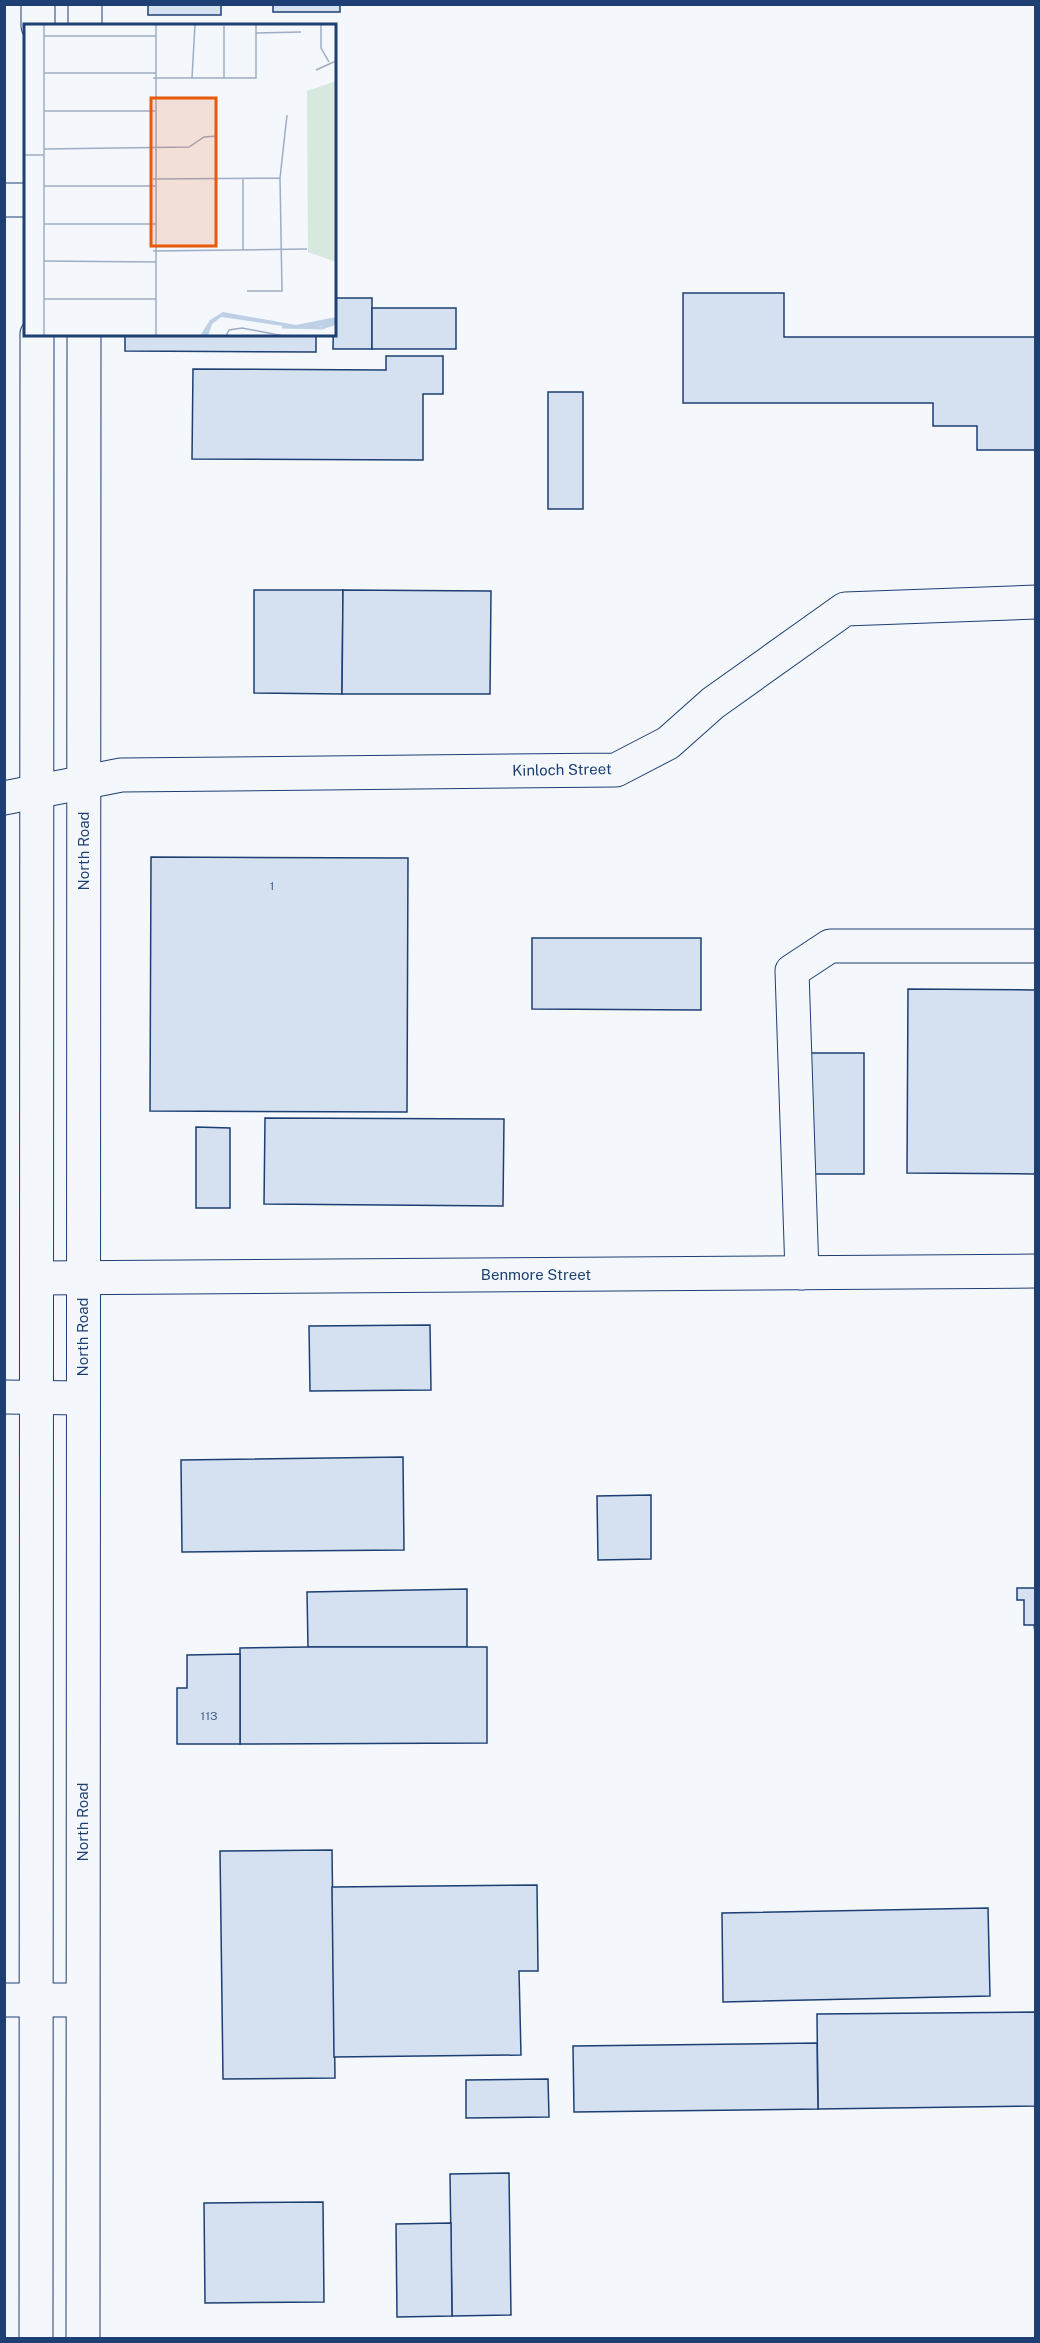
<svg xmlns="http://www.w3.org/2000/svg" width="1040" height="2343" font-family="'Public Sans',sans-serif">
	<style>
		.building { fill: #d5e0f0; stroke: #1d3f73; stroke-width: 1.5 }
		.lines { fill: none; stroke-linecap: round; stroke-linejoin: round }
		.minor-casing { stroke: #1d3f73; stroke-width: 35 }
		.major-casing { stroke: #1d3f73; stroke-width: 35 }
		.minor { stroke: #f4f7fb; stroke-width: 33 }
		.major { stroke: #f4f7fb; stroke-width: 33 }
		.labels { text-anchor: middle; stroke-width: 4.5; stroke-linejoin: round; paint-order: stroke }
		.number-label { font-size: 12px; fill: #4b6792 }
		.street-label { font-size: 15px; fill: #1d3f73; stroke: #f4f7fb }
		.inset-river { fill: none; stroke: #bed0e5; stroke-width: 3 }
		.inset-road { fill: none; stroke: #9eadc5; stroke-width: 1.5 }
		.view { fill: #e8590c; fill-opacity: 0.15; stroke: #e8590c; stroke-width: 3 }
		.inset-edge { fill: none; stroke: #1d3f73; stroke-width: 3 }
	</style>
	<rect width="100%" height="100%" fill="#f4f7fb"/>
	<!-- building -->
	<g class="building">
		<rect x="148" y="4" width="73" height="11"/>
		<rect x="273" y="4" width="67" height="8"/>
		<polygon points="683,293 784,293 784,337 1036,337 1036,450 977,450 977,426 933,426 933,403 683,403"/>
		<polygon points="334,298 372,298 372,349 333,349"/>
		<rect x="372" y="308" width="84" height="41"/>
		<polygon points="125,334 316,334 316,352 125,351"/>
		<polygon points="386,356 443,356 443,394 423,394 423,460 192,459 193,369 386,370"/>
		<rect x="548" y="392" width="35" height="117"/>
		<polygon points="254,590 343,590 342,694 254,693"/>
		<polygon points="343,590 491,591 490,694 342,694"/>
		<polygon points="151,857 408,858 407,1112 150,1111"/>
		<polygon points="532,938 701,938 701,1010 532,1009"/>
		<polygon points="908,989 1036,990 1036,1174 907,1173"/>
		<rect x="808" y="1053" width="56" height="121"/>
		<polygon points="265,1118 504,1119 503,1206 264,1204"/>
		<polygon points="196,1127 230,1128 230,1208 196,1208"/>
		<polygon points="430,1325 431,1390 310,1391 309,1326"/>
		<polygon points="403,1457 404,1550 182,1552 181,1460"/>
		<polygon points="651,1495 651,1559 598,1560 597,1496"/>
		<polygon points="1017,1588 1036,1588 1036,1639 1034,1625 1024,1625 1024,1600 1017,1600"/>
		<polygon points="467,1589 467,1647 308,1647 307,1592"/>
		<polygon points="308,1647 487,1647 487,1743 240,1744 240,1648"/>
		<polygon points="240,1654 240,1744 177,1744 177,1688 187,1688 187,1655"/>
		<polygon points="332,1850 335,2078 223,2079 220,1851"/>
		<polygon points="537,1885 538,1971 519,1971 521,2055 334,2057 332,1887"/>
		<polygon points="988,1908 990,1996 723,2002 722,1913"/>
		<polygon points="1036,2012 1036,2106 818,2109 817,2014"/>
		<polygon points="817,2043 818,2109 574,2112 573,2046"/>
		<polygon points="548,2079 549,2117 466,2118 466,2080"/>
		<polygon points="509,2173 511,2315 452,2316 450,2174"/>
		<polygon points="323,2202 324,2302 205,2303 204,2203"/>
		<polygon points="451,2223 452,2316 397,2317 396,2224"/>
	</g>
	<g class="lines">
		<!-- minor casing -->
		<g class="minor-casing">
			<g id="minor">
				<polyline points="4,200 26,200"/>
				<polyline points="4,798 121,775 616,770 668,743 713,703 845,609 1036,602"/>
				<polyline points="802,1273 792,971 830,946 1036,946"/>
				<polyline points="37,1278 1036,1271"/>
				<polyline points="4,1397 83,1398"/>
				<polyline points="4,2000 82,2000"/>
			</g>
		</g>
		<!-- major casing -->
		<g class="major-casing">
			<g id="major">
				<polyline points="38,26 38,4"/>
				<polyline points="85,26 85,4"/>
				<polyline points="36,2338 37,334"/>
				<polyline points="83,2338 84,334"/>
			</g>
		</g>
		<!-- minor -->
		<use href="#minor" class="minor"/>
		<!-- major -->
		<use href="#major" class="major"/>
	</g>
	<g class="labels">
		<!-- number labels -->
		<g class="number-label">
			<text x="272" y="890">1</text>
			<text x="209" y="1720">113</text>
		</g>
		<!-- street labels -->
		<g class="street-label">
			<text transform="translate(562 770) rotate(-1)" y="5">Kinloch Street</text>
			<text transform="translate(84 851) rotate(-90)" y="5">North Road</text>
			<text x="536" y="1280">Benmore Street</text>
			<text transform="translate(83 1337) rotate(-90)" y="5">North Road</text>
			<text transform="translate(83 1822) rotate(-90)" y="5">North Road</text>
		</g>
	</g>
	<!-- overview -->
	<g transform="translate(24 24)">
		<rect width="312" height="312" fill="#f4f7fb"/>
		<path d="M312,57V238L284,228L283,67Z" fill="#d7e8df"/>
		<path d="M199,288L272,301L312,293V300L279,305L197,293L188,300L184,312H176L186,296Z" fill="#bed0e5"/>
		<path class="inset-river" d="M258,303L298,304L312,299"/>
		<path class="inset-road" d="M297,0V24L305,38M200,2V54M232,9L277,8M20,12H132M292,46L312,37M20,49H132M129,54H232V0M168,54L171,0M20,87H132M20,125L165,123L180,113L193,112M0,131H19M129,155L256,154M20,162H132M20,200H132M219,226V154M129,227L283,225M19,237L132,238M223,267H258L256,154L263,91M20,275H132M20,312V0M132,312V0M202,312L205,306L218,304L260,312"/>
		<path class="view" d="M127,74H192V222H127Z"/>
		<rect width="312" height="312" class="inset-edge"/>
	</g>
	<!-- border -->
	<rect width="1040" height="2343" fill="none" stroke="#1d3f73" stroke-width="12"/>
</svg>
